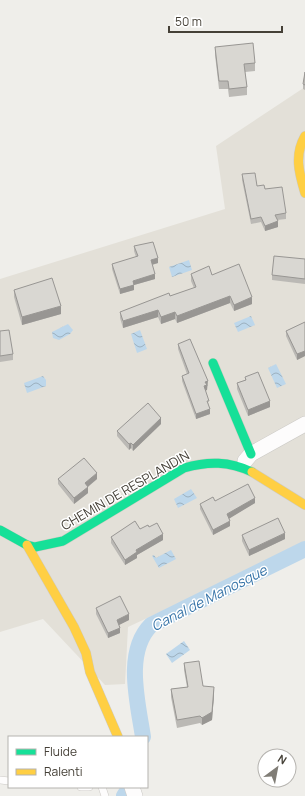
<svg xmlns="http://www.w3.org/2000/svg" width="305" height="796" font-family="Manrope,sans-serif">
	<style>
		.residential { fill: #e3e0d8 }
		.water { fill: url(#water-waves) }
		.lines { fill: none; stroke-linecap: round; stroke-linejoin: round }
		.canal { stroke: #bdd7eb; stroke-width: 16 }
		.lane-casing { stroke: #cccac6; stroke-width: 8 }
		.street-casing { stroke: #cccac6; stroke-width: 16 }
		.fast-casing { stroke: #cecbc1; stroke-width: 10 }
		.slow-casing { stroke: #cecbc1; stroke-width: 10 }
		.lane { stroke: #fdfcfc; stroke-width: 7 }
		.street { stroke: #fdfcfc; stroke-width: 15 }
		.fast { stroke: #16e098; stroke-width: 9 }
		.slow { stroke: #ffcf43; stroke-width: 9 }
		.wall { fill: #bbb9b5 }
		.shaded-wall { fill: #989693 }
		.building { fill: #d9d7d2; stroke: #989693 }
		.labels { text-anchor: middle; stroke-width: 3; stroke-linejoin: round; paint-order: stroke }
		.street-label { font-size: 13px; fill: #454037; stroke: #fff }
		.water-label { font-size: 14px; font-style: italic; fill: #3875a9; stroke: #fff }
	</style>
	<defs>
		<pattern id="water-waves" width="16" height="10" patternUnits="userSpaceOnUse"><rect width="16" height="10" fill="#bdd7eb"/><path d="M0 5q4-4 8 0t8 0" fill="none" stroke="#9bb0bf"/></pattern>
	</defs>
	<rect width="100%" height="100%" fill="#efeeea"/>
	<!-- residential -->
	<polygon class="residential" points="305,87 305,544 128,627 125,684 105,685 43,619 0,632 0,279 225,209 216,146"/>
	<!-- water -->
	<g class="water">
		<polygon points="189,260 192,270 172,277 169,267"/>
		<polygon points="251,316 255,325 238,332 234,323"/>
		<polygon points="68,324 73,330 70,334 59,340 53,338 52,332"/>
		<polygon points="140,330 147,349 137,353 131,334"/>
		<polygon points="276,364 286,384 277,388 268,368"/>
		<polygon points="43,376 46,380 46,386 27,393 24,383"/>
		<polygon points="191,489 197,498 178,508 174,499"/>
		<polygon points="171,550 176,559 159,568 152,556 154,555 156,558"/>
		<polygon points="184,641 190,650 172,663 166,654"/>
	</g>
	<g class="lines">
		<!-- canal -->
		<g class="canal">
			<path d="M143,737C138,703 124,652 151,625L305,549"/>
			<polyline points="124,796 130,787"/>
		</g>
		<!-- lane casing -->
		<g class="lane-casing">
			<g id="lane">
				<polyline points="0,780 9,781"/>
				<polyline points="81,787 89,787"/>
				<polyline points="102,787 105,796"/>
			</g>
		</g>
		<!-- street casing -->
		<g class="street-casing">
			<g id="street">
				<polyline points="245,461 251,454 305,424"/>
				<polyline points="132,787 135,796"/>
			</g>
		</g>
		<!-- fast casing -->
		<g class="fast-casing">
			<g id="fast">
				<polyline points="213,363 251,454"/>
				<path d="M0,530L27,545L35,547L63,541L184,468C208,461 229,461 252,472"/>
			</g>
		</g>
		<!-- slow casing -->
		<g class="slow-casing">
			<g id="slow">
				<path d="M305,136C294,155 299,173 305,193"/>
				<polyline points="252,472 305,505"/>
				<polyline points="27,545 74,627 86,653 90,672 118,737"/>
			</g>
		</g>
		<!-- lane -->
		<use href="#lane" class="lane"/>
		<!-- street -->
		<use href="#street" class="street"/>
		<!-- fast -->
		<use href="#fast" class="fast"/>
		<!-- slow -->
		<use href="#slow" class="slow"/>
	</g>
	<!-- wall -->
	<g class="wall">
		<polygon points="215,47 255,63 255,71 245,72 247,87 247,95 229,97 228,89 219,89 215,55"/>
		<polygon points="305,72 305,90 303,89 303,84"/>
		<polygon points="242,174 257,186 265,189 286,213 286,219 277,220 278,227 265,231 261,222 251,224 242,180"/>
		<polygon points="134,246 158,263 152,265 155,279 134,285 134,290 120,294 112,269 112,264 136,257 134,251"/>
		<polygon points="305,259 305,284 272,280 272,275"/>
		<polygon points="191,274 212,275 252,304 234,311 230,303 177,323 175,319 161,324 158,317 123,328 120,318 120,312 170,296 194,288 191,281"/>
		<polygon points="14,290 61,314 22,325 14,297"/>
		<polygon points="305,322 305,356 297,360 286,336 286,331"/>
		<polygon points="0,331 13,354 13,360 0,362"/>
		<polygon points="178,344 208,386 207,386 207,390 205,391 209,406 210,414 196,419 182,381 182,376 187,374 178,349"/>
		<polygon points="245,377 270,407 248,416 237,389 237,383 245,380"/>
		<polygon points="161,424 133,451 131,448 129,450 117,436 117,431"/>
		<polygon points="58,479 97,479 88,487 88,493 74,504 58,484"/>
		<polygon points="215,501 255,503 229,518 230,526 213,535 200,509 200,504"/>
		<polygon points="149,527 163,540 137,555 137,558 125,565 111,543 111,537 140,529"/>
		<polygon points="242,535 285,539 249,556 242,541"/>
		<polygon points="96,608 129,620 119,625 120,633 108,638 96,614"/>
		<polygon points="184,663 203,686 214,695 212,720 202,725 200,723 177,728 171,697 171,689 187,687 184,670"/>
	</g>
	<!-- shaded-wall -->
	<g class="shaded-wall">
		<polygon points="278,221 278,227 265,231 265,226"/>
		<polygon points="158,258 158,263 151,265 151,260"/>
		<polygon points="155,274 155,279 134,285 134,290 120,294 120,289 133,281"/>
		<polygon points="230,296 230,303 177,323 177,316"/>
		<polygon points="252,297 252,304 234,311 234,305"/>
		<polygon points="61,306 61,314 22,325 22,317"/>
		<polygon points="158,310 158,317 123,328 123,321"/>
		<polygon points="175,312 175,319 161,324 161,317"/>
		<polygon points="305,351 305,356 297,360 297,354"/>
		<polygon points="208,381 207,390 204,391 204,386 205,382"/>
		<polygon points="270,401 270,407 248,416 248,410"/>
		<polygon points="210,409 210,414 196,419 196,414"/>
		<polygon points="161,418 161,424 133,451 133,445"/>
		<polygon points="131,443 131,448 129,450 129,444"/>
		<polygon points="97,473 97,479 85,489 85,483"/>
		<polygon points="88,487 88,493 74,504 74,498"/>
		<polygon points="255,498 255,503 227,520 227,514"/>
		<polygon points="230,521 230,526 213,535 213,530"/>
		<polygon points="285,533 285,539 249,556 249,550"/>
		<polygon points="163,534 163,540 137,555 137,558 125,565 125,560 136,550"/>
		<polygon points="129,614 129,620 117,626 117,620"/>
		<polygon points="120,628 120,633 108,638 108,633"/>
		<polygon points="214,687 214,695 212,720 202,725 202,718"/>
	</g>
	<!-- building -->
	<g class="building">
		<polygon points="253,43 255,63 244,64 247,87 229,89 228,81 219,81 215,47"/>
		<polygon points="305,72 305,85 303,84"/>
		<polygon points="255,173 257,186 264,185 265,189 282,187 286,213 275,215 278,221 265,226 261,217 251,219 242,174"/>
		<polygon points="153,242 158,258 151,260 155,274 133,281 134,285 120,289 112,264 138,256 134,246"/>
		<polygon points="274,256 305,259 305,279 272,275"/>
		<polygon points="239,264 252,297 234,305 230,296 177,316 175,312 161,317 158,310 123,321 120,312 169,293 170,296 196,287 191,274 209,266 212,275"/>
		<polygon points="52,278 61,306 22,317 14,290"/>
		<polygon points="305,322 305,351 297,354 286,331"/>
		<polygon points="9,330 13,354 0,356 0,331"/>
		<polygon points="190,339 208,381 205,382 207,385 204,386 209,401 207,401 210,409 196,414 182,376 189,373 178,344"/>
		<polygon points="258,372 270,401 248,410 237,383 246,380 245,377"/>
		<polygon points="148,403 161,418 133,445 131,443 129,444 117,431"/>
		<polygon points="84,458 97,473 85,483 88,487 74,498 58,479"/>
		<polygon points="248,484 255,498 227,514 230,521 213,530 200,504 213,497 215,501"/>
		<polygon points="278,518 285,533 249,550 242,535"/>
		<polygon points="135,521 140,529 148,525 149,527 157,523 163,534 136,550 137,552 125,560 111,537"/>
		<polygon points="120,596 129,614 117,620 120,628 108,633 96,608"/>
		<polygon points="199,661 203,686 214,687 212,712 202,718 200,716 177,720 171,689 188,687 184,663"/>
	</g>
	<g class="labels">
		<!-- street labels -->
		<g class="street-label">
			<text transform="translate(125 490) rotate(-30)" y="5">CHEMIN DE RESPLANDIN</text>
		</g>
		<!-- water labels -->
		<g class="water-label">
			<text transform="translate(209 598) rotate(-27)" y="5">Canal de Manosque</text>
		</g>
	</g>
	<!-- legend -->
	<rect x="8" y="736" width="140" height="52" fill="#ffffff" stroke="#b5b3af"/>
	<rect x="16" y="749" width="20" height="6" fill="#16e098" stroke="#b5b3af"/>
	<text x="44" y="756" font-size="12" fill="#454037">Fluide</text>
	<rect x="16" y="769" width="20" height="6" fill="#ffcf43" stroke="#b5b3af"/>
	<text x="44" y="776" font-size="12" fill="#454037">Ralenti</text>
	<!-- north arrow -->
	<g transform="translate(277 768) rotate(32)"><circle r="19" fill="#ffffff" stroke="#b5b3af"/>
	<path d="M0-3L7 15L0 10L-7 15Z" fill="#807d76"/>
	<text y="-6" font-size="11" font-weight="bold" text-anchor="middle" fill="#454037">N</text>
	</g>
	<!-- scale -->
	<path d="M169 26v6h113v-6" fill="none" stroke="#454037" stroke-width="2"/>
	<text x="175" y="26" font-size="12" fill="#454037" stroke="#ffffff" stroke-width="3" paint-order="stroke">50 m</text>
</svg>
